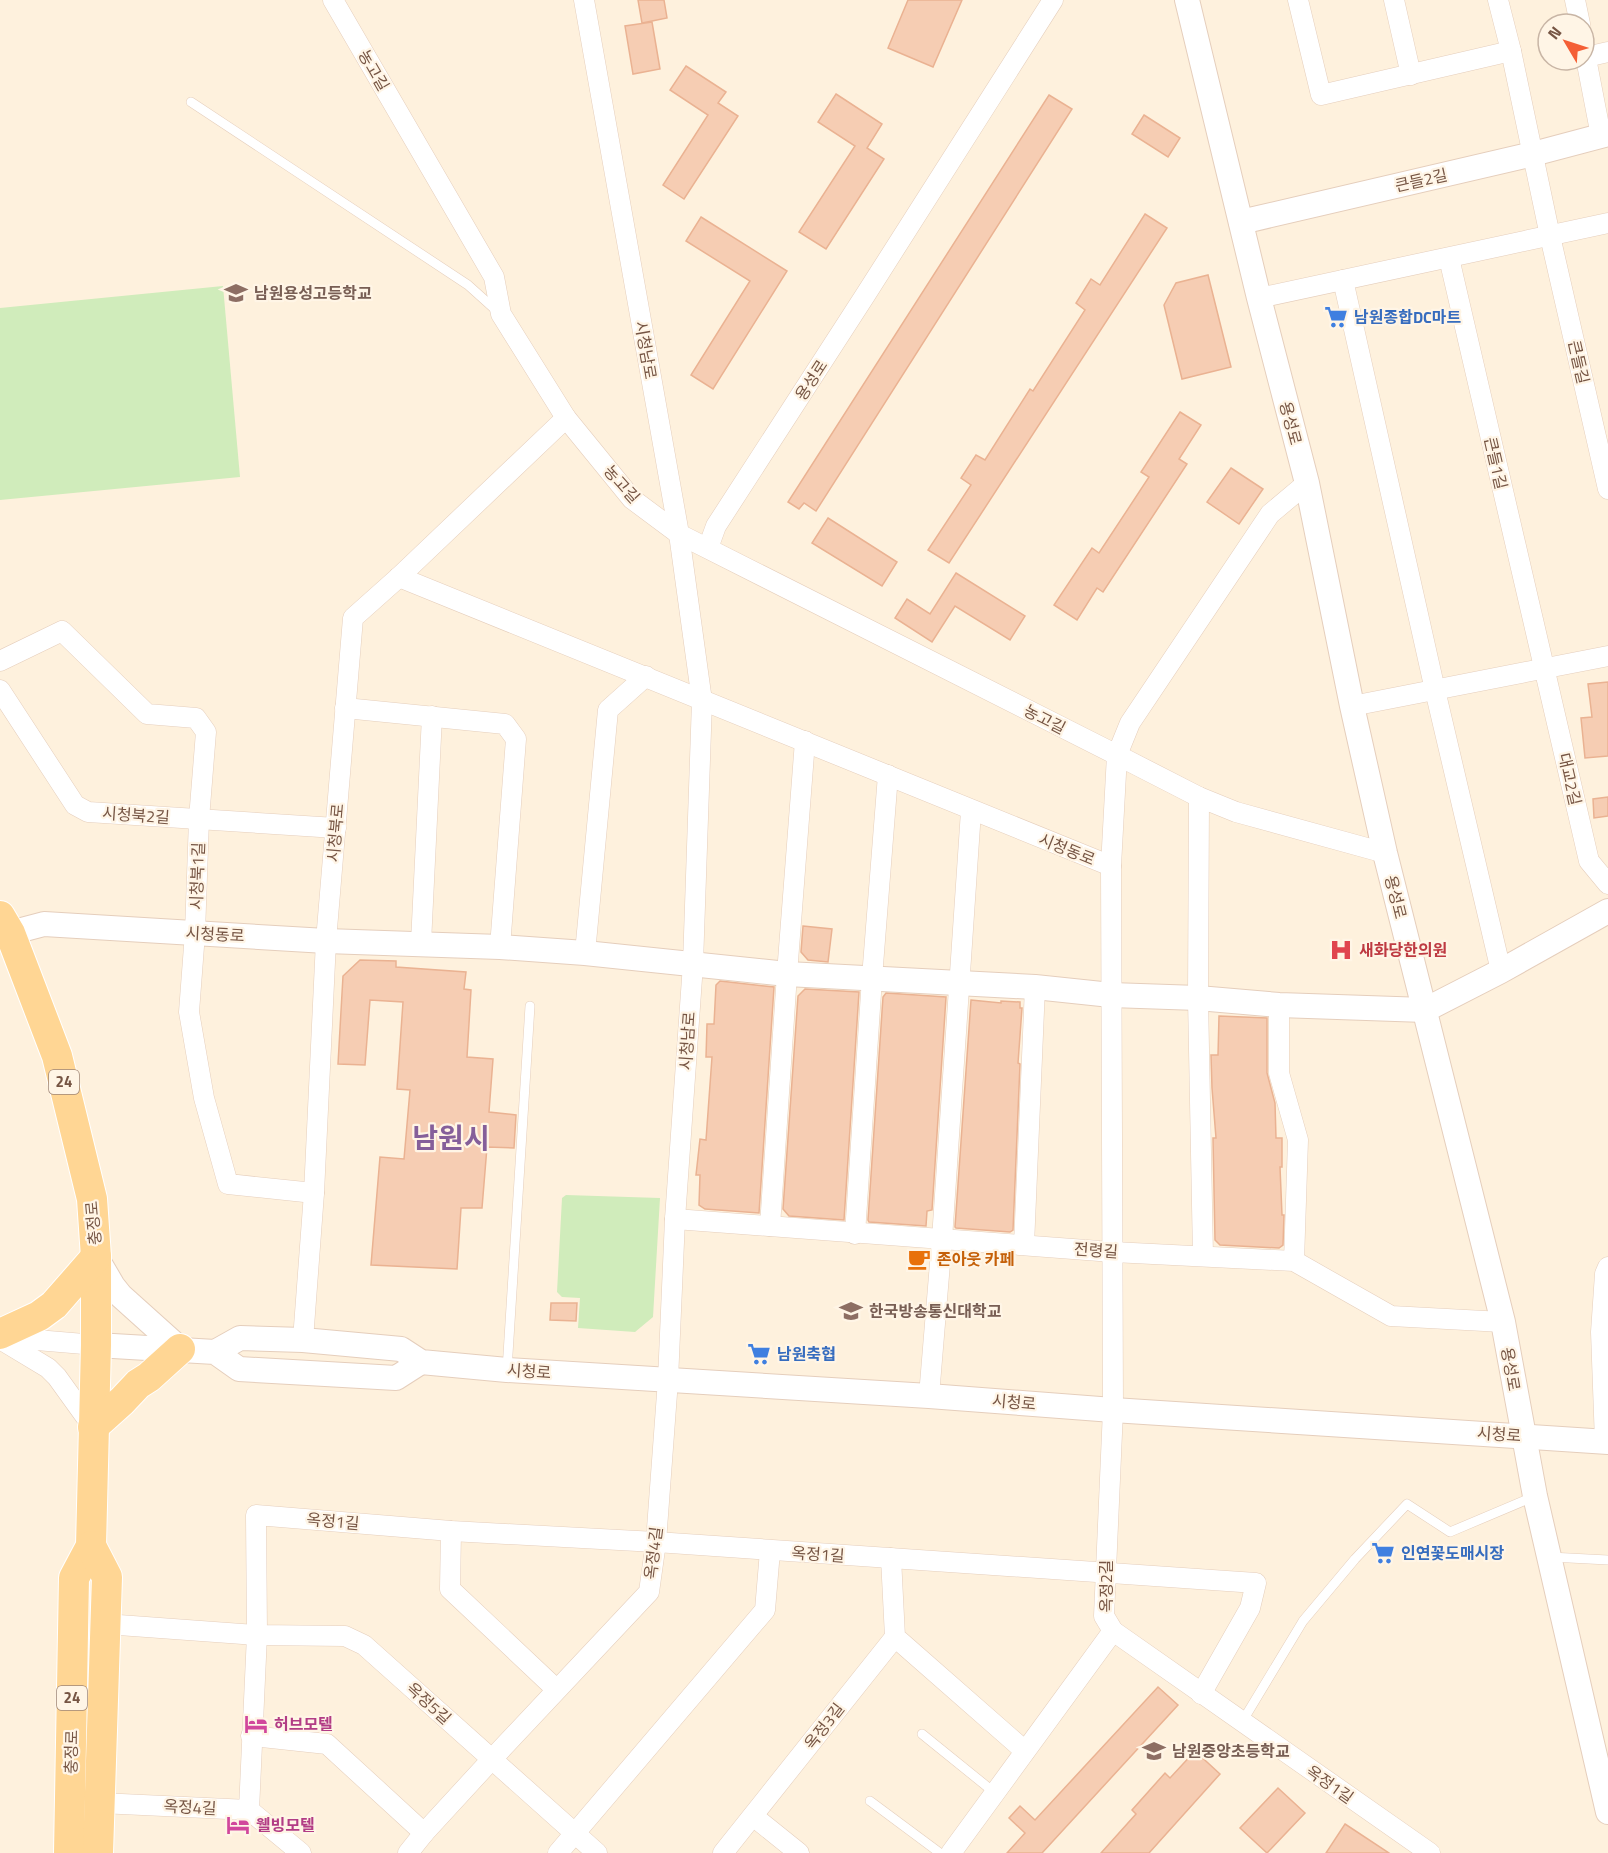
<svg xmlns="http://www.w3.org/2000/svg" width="1608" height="1853" font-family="'Titillium Web','Noto Sans KR',sans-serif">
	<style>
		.green { fill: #d0ecbb }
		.building { fill: #f6cdb3; stroke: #eab292; stroke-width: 1.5 }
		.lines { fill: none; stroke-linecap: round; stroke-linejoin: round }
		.service-casing { stroke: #e5cebc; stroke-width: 10 }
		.minor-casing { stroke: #e5cebc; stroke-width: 21 }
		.tertiary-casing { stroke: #e5cebc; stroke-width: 26 }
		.primary-casing { stroke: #fff; stroke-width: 32 }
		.service { stroke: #fff; stroke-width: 9 }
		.minor { stroke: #fff; stroke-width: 20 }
		.tertiary { stroke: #fff; stroke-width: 24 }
		.primary { stroke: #ffd694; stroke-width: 30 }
		.labels { text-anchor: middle; stroke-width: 4.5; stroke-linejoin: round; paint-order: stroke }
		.shield { fill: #fff5e6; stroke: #9f8575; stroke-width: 1.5 }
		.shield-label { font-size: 15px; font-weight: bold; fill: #765544 }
		.street-label { font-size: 16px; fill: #765544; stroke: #fff5e6 }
		.education-label { font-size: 16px; font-weight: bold; fill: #785e54; stroke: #fff5e6; text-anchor: start }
		.shop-label { font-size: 16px; font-weight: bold; fill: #366cbe; stroke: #fff5e6; text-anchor: start }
		.health-label { font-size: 16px; font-weight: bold; fill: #be3a42; stroke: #fff5e6; text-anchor: start }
		.food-label { font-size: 16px; font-weight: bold; fill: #c56008; stroke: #fff5e6; text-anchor: start }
		.hotel-label { font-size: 16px; font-weight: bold; fill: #b23c85; stroke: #fff5e6; text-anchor: start }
		.town-label { font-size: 28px; font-weight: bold; fill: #855f9a; stroke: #fff5e6 }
	</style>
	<rect width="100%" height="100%" fill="#fef1dd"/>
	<!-- green -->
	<g class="green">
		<polygon points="223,286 240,477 0,500 0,308"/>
		<polygon points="566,1195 660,1198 653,1317 635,1332 578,1328 580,1298 562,1297 557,1292 562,1198"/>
	</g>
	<!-- building -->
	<g class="building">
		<polygon points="638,0 664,0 667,18 642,23"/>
		<polygon points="908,0 962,0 933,67 888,48"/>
		<polygon points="652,22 660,69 633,74 625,26"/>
		<polygon points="686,66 726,92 718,103 738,116 684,199 663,185 708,115 670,90"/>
		<polygon points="836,94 882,124 867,148 884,159 826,249 799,232 855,146 818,122"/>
		<polygon points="1049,95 1072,109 816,511 804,503 799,509 788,502"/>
		<polygon points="1144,115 1180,138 1168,157 1132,134"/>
		<polygon points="1145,214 1167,228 949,563 928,550 971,485 961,478 976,455 985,460 1030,389 1033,391 1085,310 1076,303 1091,279 1100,285"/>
		<polygon points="701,217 787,271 713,389 691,375 750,281 686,241"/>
		<polygon points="1208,275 1231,367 1182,379 1164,305 1176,283"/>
		<polygon points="1180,412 1201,425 1179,459 1187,464 1103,592 1097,588 1077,620 1054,605 1092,548 1099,553 1149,477 1141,472"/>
		<polygon points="1231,468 1263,489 1239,524 1207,502"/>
		<polygon points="828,518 897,562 882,586 812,543"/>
		<polygon points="956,573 1025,616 1010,640 955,606 932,642 895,618 907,599 930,614"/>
		<polygon points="1608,682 1608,756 1585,758 1581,718 1592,717 1588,684"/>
		<polygon points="1608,797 1608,816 1594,818 1593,799"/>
		<polygon points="803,926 832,929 828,962 808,960 801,952"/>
		<polygon points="360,960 396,961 396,967 466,972 464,989 471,990 467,1057 493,1059 489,1112 516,1115 514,1148 487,1147 482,1208 461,1208 457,1269 371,1265 380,1157 404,1159 410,1090 397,1089 403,1002 370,1000 365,1065 338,1064 343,976"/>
		<polygon points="720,981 774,987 759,1213 705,1209 699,1205 700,1175 696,1175 700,1139 706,1140 712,1057 706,1057 707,1024 714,1024 716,985"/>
		<polygon points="805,989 859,992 844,1220 789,1216 783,1209 798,996"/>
		<polygon points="886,993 946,997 932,1210 927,1211 926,1226 869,1222 868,1220 883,997"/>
		<polygon points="971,1000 1001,1003 1001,1001 1020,1002 1020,1008 1022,1008 1018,1063 1020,1064 1013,1230 1010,1232 956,1228 955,1227"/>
		<polygon points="1219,1016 1267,1018 1267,1073 1275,1103 1276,1138 1282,1138 1282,1167 1280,1167 1282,1215 1284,1215 1283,1245 1279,1248 1220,1245 1215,1240 1213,1138 1216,1138 1212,1088 1211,1055 1218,1055"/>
		<polygon points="551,1303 577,1303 576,1321 550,1320"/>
		<polygon points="1158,1687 1178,1705 1042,1853 1007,1853 1025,1833 1009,1818 1020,1806 1035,1820"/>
		<polygon points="1195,1751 1220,1774 1149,1853 1101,1853 1136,1814 1132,1810 1165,1773 1170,1778"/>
		<polygon points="1278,1788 1305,1813 1267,1853 1240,1828"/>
		<polygon points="1345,1824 1389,1853 1326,1853"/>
	</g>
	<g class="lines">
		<!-- service casing -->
		<g class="service-casing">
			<g id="service">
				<polyline points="191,102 468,285 498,312"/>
				<polyline points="507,1370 530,1006"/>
				<polyline points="1550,1557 1608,1560"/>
				<polyline points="1242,1722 1303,1621 1355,1559 1407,1504 1450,1532 1533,1497"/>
				<polyline points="922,1734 995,1793"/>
				<polyline points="870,1801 940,1853"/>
			</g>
		</g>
		<!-- minor casing -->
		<g class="minor-casing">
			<g id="minor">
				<polyline points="333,0 494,277 501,314 566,418 632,499 679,534 1117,755 1130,723 1270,514 1307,483"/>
				<polyline points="1298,0 1321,95 1511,51"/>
				<polyline points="1394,0 1411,75"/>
				<polyline points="1498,0 1511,51 1550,236 1608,489"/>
				<polyline points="1575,0 1580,24"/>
				<polyline points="1584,48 1601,136"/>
				<polyline points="1586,57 1608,52"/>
				<polyline points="1449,258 1589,861 1608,884"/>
				<polyline points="1343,280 1435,690 1501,971"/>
				<polyline points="1259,298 1608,223"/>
				<polyline points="708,548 716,526 866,294 1053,0"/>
				<polyline points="399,577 1111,866"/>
				<polyline points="0,661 62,631 147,714 196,718 206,732 199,819 195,933 189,1012 204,1098 228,1184 314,1193"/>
				<polyline points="0,690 75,805 88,812 336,828"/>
				<polyline points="1352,706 1608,656"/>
				<polyline points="345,708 505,724 516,739 500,947"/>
				<polyline points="1199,797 1198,998 1203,1256"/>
				<polyline points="421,943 432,716"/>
				<polyline points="585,953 608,710 646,676"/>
				<polyline points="1279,1005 1279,1073 1298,1140 1294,1261"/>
				<polyline points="675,1219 1113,1252 1294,1261 1391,1316 1503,1322"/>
				<polyline points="770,1226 787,974 805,741"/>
				<polyline points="855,1234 872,978 888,775"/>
				<polyline points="1024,1245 1035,987"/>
				<polyline points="0,1337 96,1345"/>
				<polyline points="0,1339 48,1368 57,1377 93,1427"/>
				<polyline points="303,1340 314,1193 326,941 353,618 399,577 566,418"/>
				<polyline points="929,1396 942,1239 971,811"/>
				<polyline points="1605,1442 1601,1332 1605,1274 1608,1267"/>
				<polyline points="451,1531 450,1589 556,1689"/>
				<polyline points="891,1558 895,1637 1025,1751"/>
				<polyline points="105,1624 257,1635 345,1636 364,1645 597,1853"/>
				<polyline points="1113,1631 1430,1853"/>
				<polyline points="251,1736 327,1744 424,1833"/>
				<polyline points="100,1803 249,1810 301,1853"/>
				<polyline points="249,1810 257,1635 256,1515 451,1531 656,1542 1256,1583 1250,1608 1201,1694"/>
				<polyline points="753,1816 799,1853"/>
				<polyline points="408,1853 424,1833 492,1759 649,1592 656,1542 668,1380 675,1219 693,964 702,701 679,534 584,0"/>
				<polyline points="558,1853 765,1610 770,1551"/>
				<polyline points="723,1853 895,1637"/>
				<polyline points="951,1853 1113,1631 1104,1616 1113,1410 1111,866 1117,755 1199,797 1236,812 1385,853"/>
			</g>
		</g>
		<!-- tertiary casing -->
		<g class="tertiary-casing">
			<g id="tertiary">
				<polyline points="1187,0 1259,298 1307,483 1352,706 1385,853 1503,1322 1535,1496 1608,1812"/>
				<polyline points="1241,222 1533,154 1608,134"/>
				<polyline points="10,933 44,924 326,941 500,947 585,953 787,974 1035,987 1111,995 1198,998 1279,1005 1425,1010 1501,971 1608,911"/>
				<polyline points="96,1257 113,1286 121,1296 180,1349"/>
				<polyline points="96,1345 215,1352 239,1369 396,1378 421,1362"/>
				<polyline points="215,1352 240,1338 303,1340 401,1349 421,1362 507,1370 929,1396 1113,1410 1608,1442"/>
			</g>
		</g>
		<!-- primary casing -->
		<g class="primary-casing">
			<g id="primary">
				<polyline points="0,916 10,933 57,1056 92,1199 96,1257 96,1345 91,1546 74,1578 69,1853"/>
				<polyline points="0,1334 39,1316 54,1305 96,1257"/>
				<polyline points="93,1427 122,1401 138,1384 149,1377 180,1349"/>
				<polyline points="91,1546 107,1577 98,1853"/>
			</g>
		</g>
		<!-- service -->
		<use href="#service" class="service"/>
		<!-- minor -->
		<use href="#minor" class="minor"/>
		<!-- tertiary -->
		<use href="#tertiary" class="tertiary"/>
		<!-- primary -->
		<use href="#primary" class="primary"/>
	</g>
	<!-- icons -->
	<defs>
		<g id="school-bare" transform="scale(1.8)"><path d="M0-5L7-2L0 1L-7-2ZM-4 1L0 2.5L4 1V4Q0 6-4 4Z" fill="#8d6e63" stroke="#fff5e6" stroke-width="2.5" paint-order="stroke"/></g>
		<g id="supermarket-bare" transform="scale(1.8)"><path d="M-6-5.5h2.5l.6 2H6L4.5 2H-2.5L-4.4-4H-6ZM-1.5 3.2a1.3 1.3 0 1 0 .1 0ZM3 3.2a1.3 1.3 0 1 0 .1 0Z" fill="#3f7fe0" stroke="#fff5e6" stroke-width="2.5" paint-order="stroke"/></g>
		<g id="hospital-bare" transform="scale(1.8)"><path d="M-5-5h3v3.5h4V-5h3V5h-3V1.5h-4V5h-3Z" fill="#e0444e" stroke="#fff5e6" stroke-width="2.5" paint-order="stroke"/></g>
		<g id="cafe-bare" transform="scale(1.8)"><path d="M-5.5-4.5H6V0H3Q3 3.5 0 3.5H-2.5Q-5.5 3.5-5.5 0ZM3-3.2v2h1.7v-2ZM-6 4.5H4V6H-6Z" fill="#e8710a" stroke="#fff5e6" stroke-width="2.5" paint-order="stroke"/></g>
		<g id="university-bare" transform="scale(1.8)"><path d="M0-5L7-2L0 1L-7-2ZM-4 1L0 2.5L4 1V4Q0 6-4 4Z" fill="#8d6e63" stroke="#fff5e6" stroke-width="2.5" paint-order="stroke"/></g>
		<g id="hotel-bare" transform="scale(1.8)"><path d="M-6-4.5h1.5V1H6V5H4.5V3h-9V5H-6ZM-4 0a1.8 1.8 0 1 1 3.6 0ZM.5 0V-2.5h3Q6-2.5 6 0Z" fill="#d1479c" stroke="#fff5e6" stroke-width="2.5" paint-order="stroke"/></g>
	</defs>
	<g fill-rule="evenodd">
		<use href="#school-bare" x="236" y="293"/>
		<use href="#supermarket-bare" x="1336" y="317"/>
		<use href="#hospital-bare" x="1341" y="950"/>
		<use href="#cafe-bare" x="919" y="1259"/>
		<use href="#university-bare" x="851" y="1311"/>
		<use href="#supermarket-bare" x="759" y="1354"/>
		<use href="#supermarket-bare" x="1383" y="1553"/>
		<use href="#hotel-bare" x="256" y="1724"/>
		<use href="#school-bare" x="1154" y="1751"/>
		<use href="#hotel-bare" x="238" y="1825"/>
	</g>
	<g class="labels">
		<!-- shield labels -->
		<g class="shield">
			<rect x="49" y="1070" width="30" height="24" rx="4.5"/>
			<rect x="57" y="1686" width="30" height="24" rx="4.5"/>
		</g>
		<g class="shield-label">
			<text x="64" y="1087">24</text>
			<text x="72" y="1703">24</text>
		</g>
		<!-- street labels -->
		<g class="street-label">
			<text transform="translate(374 70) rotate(60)" y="6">농고길</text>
			<text transform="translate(1421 180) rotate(-13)" y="6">큰들2길</text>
			<text transform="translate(646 350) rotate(80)" y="6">시청남로</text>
			<text transform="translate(1579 362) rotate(77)" y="6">큰들길</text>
			<text transform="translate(811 380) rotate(-57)" y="6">용성로</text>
			<text transform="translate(1291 423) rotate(75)" y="6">용성로</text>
			<text transform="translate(1496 463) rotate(77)" y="6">큰들1길</text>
			<text transform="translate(622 484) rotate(48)" y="6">농고길</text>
			<text transform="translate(1045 719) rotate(27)" y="6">농고길</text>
			<text transform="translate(1570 779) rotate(77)" y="6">대교2길</text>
			<text transform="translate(136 815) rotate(4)" y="6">시청북2길</text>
			<text transform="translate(335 833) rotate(-85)" y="6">시청북로</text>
			<text transform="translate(1067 849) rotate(22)" y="6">시청동로</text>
			<text transform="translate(197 876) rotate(-88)" y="6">시청북1길</text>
			<text transform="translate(1396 897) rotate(76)" y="6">용성로</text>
			<text transform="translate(215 934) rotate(3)" y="6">시청동로</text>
			<text transform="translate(687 1041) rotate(-86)" y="6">시청남로</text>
			<text transform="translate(93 1223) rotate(-95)" y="6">충정로</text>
			<text transform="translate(1096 1250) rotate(4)" y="6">전령길</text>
			<text transform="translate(1511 1369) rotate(80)" y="6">용성로</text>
			<text transform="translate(529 1371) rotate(4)" y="6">시청로</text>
			<text transform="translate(1014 1402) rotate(5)" y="6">시청로</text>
			<text transform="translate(1499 1434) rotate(4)" y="6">시청로</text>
			<text transform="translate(333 1521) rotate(5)" y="6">옥정1길</text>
			<text transform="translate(653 1553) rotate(-83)" y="6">옥정4길</text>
			<text transform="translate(818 1554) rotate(4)" y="6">옥정1길</text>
			<text transform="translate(1106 1586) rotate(-90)" y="6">옥정2길</text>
			<text transform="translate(429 1703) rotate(42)" y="6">옥정5길</text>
			<text transform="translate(824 1726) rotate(-52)" y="6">옥정3길</text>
			<text transform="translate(71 1752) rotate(-89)" y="6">충정로</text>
			<text transform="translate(1330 1784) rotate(35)" y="6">옥정1길</text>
			<text transform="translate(190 1807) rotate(3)" y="6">옥정4길</text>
		</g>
		<!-- education labels -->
		<g class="education-label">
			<text x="254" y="299">남원용성고등학교</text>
			<text x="869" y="1317">한국방송통신대학교</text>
			<text x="1172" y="1757">남원중앙초등학교</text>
		</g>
		<!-- shop labels -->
		<g class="shop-label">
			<text x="1354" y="323">남원종합DC마트</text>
			<text x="777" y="1360">남원축협</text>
			<text x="1401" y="1559">인연꽃도매시장</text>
		</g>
		<!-- health labels -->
		<g class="health-label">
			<text x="1359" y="956">새화당한의원</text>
		</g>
		<!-- food labels -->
		<g class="food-label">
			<text x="937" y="1265">존아웃 카페</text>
		</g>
		<!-- hotel labels -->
		<g class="hotel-label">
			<text x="274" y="1730">허브모텔</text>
			<text x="256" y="1831">웰빙모텔</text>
		</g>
		<!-- town labels -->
		<g class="town-label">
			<text x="451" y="1148">남원시</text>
		</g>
	</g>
	<!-- north arrow -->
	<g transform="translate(1566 42) rotate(309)"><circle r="28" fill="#fff5e6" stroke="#c8b5a5" stroke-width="1.5"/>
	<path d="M0-4.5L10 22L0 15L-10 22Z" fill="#f45f36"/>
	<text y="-9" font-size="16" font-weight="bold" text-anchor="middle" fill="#765544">N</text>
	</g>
</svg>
